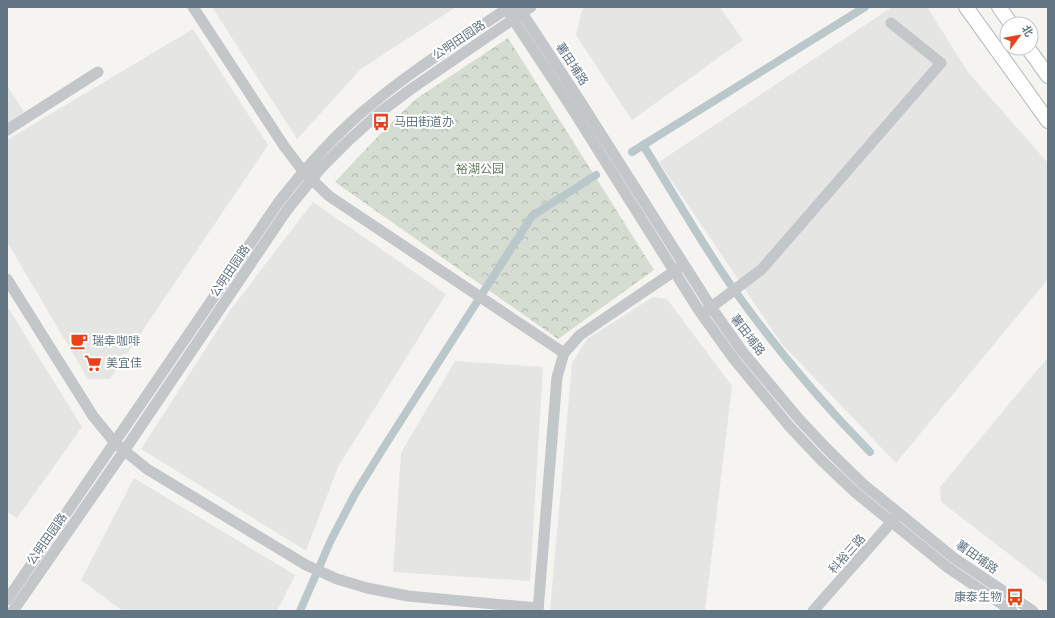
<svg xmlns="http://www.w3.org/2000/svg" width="1055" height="618" font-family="'Exo 2','Noto Sans SC',sans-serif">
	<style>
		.built { fill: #e5e6e4 }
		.park { fill: url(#park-crowns) }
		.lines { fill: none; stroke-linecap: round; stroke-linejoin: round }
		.canal { stroke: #bac7cb; stroke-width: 8 }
		.major-casing { stroke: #b6babe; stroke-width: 16 }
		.minor { stroke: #c4c7ca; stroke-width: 11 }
		.major { stroke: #fff; stroke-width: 14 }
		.labels { text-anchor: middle; stroke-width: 4; stroke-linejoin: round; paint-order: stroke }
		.street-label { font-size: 12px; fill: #627583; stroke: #fff }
		.poi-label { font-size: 12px; fill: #627583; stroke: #fff; text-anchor: start }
		.park-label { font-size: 12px; fill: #677a61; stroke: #fff }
	</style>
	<defs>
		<pattern id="park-crowns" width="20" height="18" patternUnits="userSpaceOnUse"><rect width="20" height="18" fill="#d5dcd1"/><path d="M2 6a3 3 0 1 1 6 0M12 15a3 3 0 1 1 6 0" fill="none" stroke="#b0b7af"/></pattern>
	</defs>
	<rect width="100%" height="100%" fill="#f5f4f0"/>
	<!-- built -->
	<g class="built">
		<polygon points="212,7 456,7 361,69 297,139"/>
		<polygon points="587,7 720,7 743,40 632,120 576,35 582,10"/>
		<polygon points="892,7 927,7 968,72 1048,163 1048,279 896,463 781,343 659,162"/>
		<polygon points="193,29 268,145 110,379 88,379 7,242 7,140"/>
		<polygon points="7,85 24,112 7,123"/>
		<polygon points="313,202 446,294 338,467 306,551 141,449 231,309"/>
		<polygon points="653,297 667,299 732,386 705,611 550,611 572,363 587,339"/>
		<polygon points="7,306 82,427 17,518 7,512"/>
		<polygon points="1048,357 1048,584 941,502 940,487"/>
		<polygon points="455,361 543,367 530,581 393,572 401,453"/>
		<polygon points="134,478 295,575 277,611 123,611 81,580"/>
	</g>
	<!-- park -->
	<polygon class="park" points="508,38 654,270 558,339 335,182 382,132 416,99"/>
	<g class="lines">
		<!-- canal -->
		<g class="canal">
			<path d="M643,145C672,191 699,239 730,284C772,344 819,400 870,452"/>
			<polyline points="632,152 865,7"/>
			<polyline points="300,611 331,540 355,494 384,447 532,216 596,175"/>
		</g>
		<!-- major casing -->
		<g class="major-casing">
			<g id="major">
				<polyline points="966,7 1048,121"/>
				<polyline points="999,7 1011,24"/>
				<polyline points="1028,48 1048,76"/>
			</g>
		</g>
		<!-- minor -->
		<g class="minor">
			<polyline points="193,7 284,146 303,171 329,196 564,353"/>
			<polyline points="505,7 571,107 698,309 733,358 789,426 821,460 856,493 947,567 1012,611"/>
			<polyline points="519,8 580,101 711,307 742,351 798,418 829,451 863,484 954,558 1033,611"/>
			<polyline points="7,130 98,72"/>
			<polyline points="7,279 93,416 115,443 147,469 306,565 337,579 367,588 408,596 538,608"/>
			<polyline points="706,311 761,270 941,63 891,23"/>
			<path d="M7,600L278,203C306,167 336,133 372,104C415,68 463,39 509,7"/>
			<polyline points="13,611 124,451 287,210 321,168 348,141 379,113 411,89 531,7"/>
			<polyline points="538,611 557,377 564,353 580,335 679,268"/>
			<polyline points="813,611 896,517"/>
		</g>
		<!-- major -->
		<use href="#major" class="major"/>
	</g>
	<!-- icons -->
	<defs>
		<g id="bus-bare" transform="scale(1.38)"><path d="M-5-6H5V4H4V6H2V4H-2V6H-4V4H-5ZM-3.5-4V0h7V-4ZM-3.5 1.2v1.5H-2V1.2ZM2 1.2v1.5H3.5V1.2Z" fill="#eb4119" stroke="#fff" stroke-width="2.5" paint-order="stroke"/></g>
		<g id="cafe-bare" transform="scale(1.38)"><path d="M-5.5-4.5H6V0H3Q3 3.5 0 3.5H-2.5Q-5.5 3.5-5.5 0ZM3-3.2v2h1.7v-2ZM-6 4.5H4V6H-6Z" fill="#eb4119" stroke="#fff" stroke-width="2.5" paint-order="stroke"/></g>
		<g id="supermarket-bare" transform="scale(1.38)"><path d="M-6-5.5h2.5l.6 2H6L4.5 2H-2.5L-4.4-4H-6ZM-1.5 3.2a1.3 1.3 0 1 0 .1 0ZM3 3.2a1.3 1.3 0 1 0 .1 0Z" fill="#eb4119" stroke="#fff" stroke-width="2.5" paint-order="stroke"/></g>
	</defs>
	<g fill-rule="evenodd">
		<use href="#bus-bare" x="381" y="122"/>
		<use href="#cafe-bare" x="79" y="341"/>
		<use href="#supermarket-bare" x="93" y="363"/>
		<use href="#bus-bare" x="1015" y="597"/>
	</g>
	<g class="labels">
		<!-- street labels -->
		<g class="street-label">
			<text transform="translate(459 40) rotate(-34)" y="4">公明田园路</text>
			<text transform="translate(572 64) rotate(57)" y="4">薯田埔路</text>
			<text transform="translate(230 271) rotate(-56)" y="4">公明田园路</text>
			<text transform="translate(748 335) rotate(53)" y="4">薯田埔路</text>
			<text transform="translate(47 539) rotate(-55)" y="4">公明田园路</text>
			<text transform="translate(847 554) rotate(-48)" y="4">科裕三路</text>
			<text transform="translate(977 557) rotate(35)" y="4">薯田埔路</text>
		</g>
		<!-- poi labels -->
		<g class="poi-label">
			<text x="394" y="126">马田街道办</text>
			<text x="92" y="345">瑞幸咖啡</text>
			<text x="106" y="367">美宜佳</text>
			<text x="1002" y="601" text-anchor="end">康泰生物</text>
		</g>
		<!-- park labels -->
		<g class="park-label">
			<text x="480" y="173">裕湖公园</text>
		</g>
	</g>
	<!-- border -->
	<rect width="1055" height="618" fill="none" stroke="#627583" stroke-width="16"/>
	<!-- north arrow -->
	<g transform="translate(1019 36) rotate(58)"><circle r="19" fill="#ffffff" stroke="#c0c8cd"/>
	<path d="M0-3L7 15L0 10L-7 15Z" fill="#eb4119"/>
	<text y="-6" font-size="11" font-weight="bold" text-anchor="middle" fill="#627583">北</text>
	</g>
</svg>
